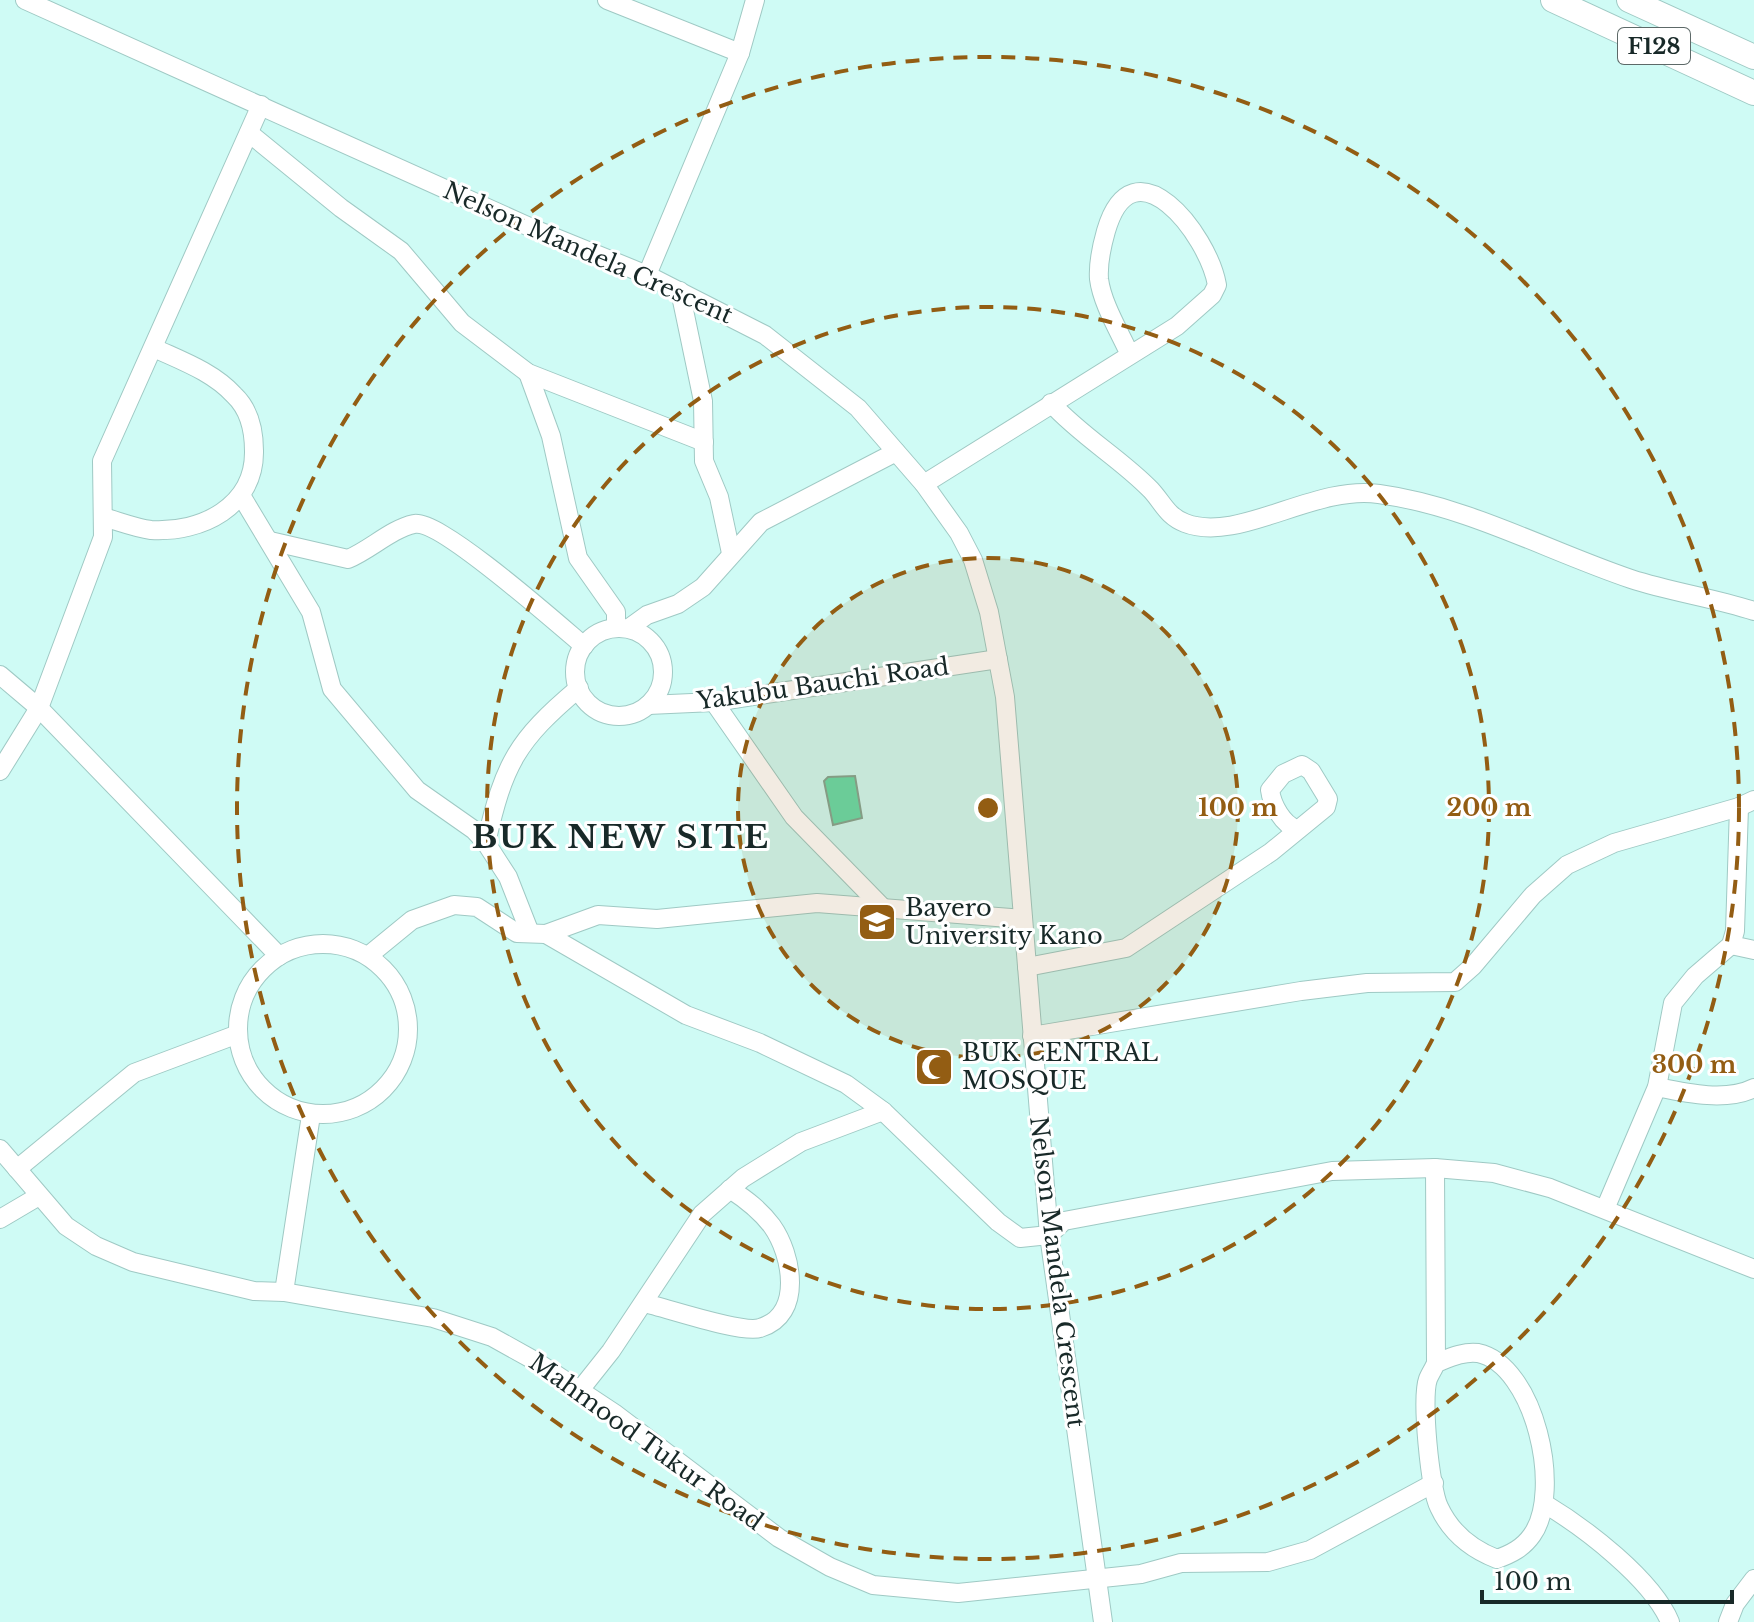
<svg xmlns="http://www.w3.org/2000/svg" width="1754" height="1622" font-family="'Libre Baskerville',serif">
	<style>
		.building { fill: #66dcab; stroke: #83a695; stroke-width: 2 }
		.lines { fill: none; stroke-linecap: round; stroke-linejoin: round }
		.minor-casing { stroke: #9fc9c4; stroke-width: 20 }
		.major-casing { stroke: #9fc9c4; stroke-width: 26 }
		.minor { stroke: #fff; stroke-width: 18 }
		.major { stroke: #fff; stroke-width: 24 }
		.ring { fill: none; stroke: #935d13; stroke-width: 4; stroke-dasharray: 14 10 }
		.labels { text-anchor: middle; stroke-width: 6; stroke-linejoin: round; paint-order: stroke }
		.shield { fill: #fff; stroke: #5d6968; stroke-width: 2 }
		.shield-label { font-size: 22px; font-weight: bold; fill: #182928 }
		.street-label { font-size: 24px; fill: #182928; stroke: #fff }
		.poi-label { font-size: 24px; fill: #182928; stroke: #fff; text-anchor: start }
		.district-label { font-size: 32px; font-weight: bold; letter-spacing: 2px; fill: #182928; stroke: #fff }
		.centre { fill: #935d13; stroke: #fff; stroke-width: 4 }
		.ring-label { font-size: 24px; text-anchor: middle; font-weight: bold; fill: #935d13; stroke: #fff; stroke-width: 6; stroke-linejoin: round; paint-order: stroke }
	</style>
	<rect width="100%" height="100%" fill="#cffbf5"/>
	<!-- building -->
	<polygon class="building" points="855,776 862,818 833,825 824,781 828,777"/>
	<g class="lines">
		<!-- minor casing -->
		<g class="minor-casing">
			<g id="minor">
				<polyline points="25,0 534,229 647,275 765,335 858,408 924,484 959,533 973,560 989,612 1005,697 1049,1235 1103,1622"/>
				<polyline points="607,0 740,53"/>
				<polyline points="249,133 341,208 401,251 462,323 528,373 704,442"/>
				<polyline points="647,275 740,53 755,0"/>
				<polyline points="680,291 703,401 704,461 719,497 731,553"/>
				<polyline points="528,373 551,436 578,558 616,612 616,627"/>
				<path d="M1051,403C1082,437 1120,458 1151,490C1163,503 1167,516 1185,523C1238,544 1315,484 1379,494C1467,506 1548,551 1631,579C1671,592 1714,598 1754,611"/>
				<path d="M924,484L1177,326L1212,295L1217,285C1208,234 1133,138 1106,231C1102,245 1098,265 1099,279C1102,303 1119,331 1129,353"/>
				<polyline points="242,497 311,612 332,689 417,790 474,830 486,843 508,877 530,933"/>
				<path d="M103,517C118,521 135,528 151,530C202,533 255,506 254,451C254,430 250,410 234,395C213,372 182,361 154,348"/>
				<path d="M270,541L348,559C370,550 391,529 414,524C440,519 559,625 584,646"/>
				<polyline points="629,628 647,615 678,604 703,587 761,522 896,452"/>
				<circle cx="619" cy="672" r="44"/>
				<polyline points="0,675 39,708 279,956"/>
				<polyline points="714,702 794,817 884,909"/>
				<polyline points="648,705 714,702 998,659"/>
				<polyline points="0,771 39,708 103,537 102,461 261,105"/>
				<path d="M486,843C504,764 516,741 579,688"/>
				<polyline points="546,934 598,915 657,919 817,903 1023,919"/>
				<circle cx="323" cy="1029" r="85"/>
				<polyline points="1731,945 1754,950"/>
				<polyline points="368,956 412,920 454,905 477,907 517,933 546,934 686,1015 760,1043 846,1084 883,1111 998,1222 1020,1238 1049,1235 1064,1221 1332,1171 1435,1168 1494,1173 1550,1188 1754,1269"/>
				<path d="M1027,967L1126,948L1271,852L1326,807L1328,799L1311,771L1302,765L1283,774L1270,790C1272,805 1283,825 1297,829"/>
				<polyline points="1032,1036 1301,991 1367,983 1455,982 1473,966 1533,895 1567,865 1614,843 1739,807 1754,800"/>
				<path d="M1657,1087C1686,1093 1726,1102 1754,1088"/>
				<polyline points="0,1149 66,1226 96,1246 133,1262 254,1291 284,1292 433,1318 492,1337 537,1362 614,1413 779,1538 830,1567 873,1585 958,1593 1141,1574 1181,1563 1268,1562 1310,1550 1434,1483"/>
				<path d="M1435,1168L1436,1363C1434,1368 1430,1374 1428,1379C1421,1398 1430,1489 1439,1507C1451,1533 1471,1549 1497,1559C1511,1554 1523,1548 1532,1535C1563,1492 1535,1365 1478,1353C1464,1351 1449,1358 1436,1363"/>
				<polyline points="17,1169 134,1073 238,1034"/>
				<polyline points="1605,1209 1657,1087 1673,1003 1695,976 1731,945 1735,931 1739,807"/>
				<polyline points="0,1219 39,1196"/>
				<polyline points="284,1292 311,1115"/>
				<path d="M644,1303C667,1308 742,1334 760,1328C804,1315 792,1254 772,1226C760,1210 747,1200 730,1189"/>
				<polyline points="580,1390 611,1351 702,1214 743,1178 801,1142 883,1111"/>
				<path d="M1545,1504C1585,1528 1652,1579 1670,1622"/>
				<polyline points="1728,1622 1735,1604 1754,1579"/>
			</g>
		</g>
		<!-- major casing -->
		<g class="major-casing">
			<g id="major">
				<polyline points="1553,0 1754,93"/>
				<polyline points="1629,0 1754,57"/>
			</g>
		</g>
		<!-- minor -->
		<use href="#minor" class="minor"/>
		<!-- major -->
		<use href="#major" class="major"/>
	</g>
	<!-- distance rings -->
	<circle cx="988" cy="808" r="250" fill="#935d13" fill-opacity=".12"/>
	<g class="ring">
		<circle cx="988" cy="808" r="250"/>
		<circle cx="988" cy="808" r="501"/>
		<circle cx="988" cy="808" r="751"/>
	</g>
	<!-- icons -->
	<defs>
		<g id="university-square" transform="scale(2)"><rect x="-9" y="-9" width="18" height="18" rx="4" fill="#935d13" stroke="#fff"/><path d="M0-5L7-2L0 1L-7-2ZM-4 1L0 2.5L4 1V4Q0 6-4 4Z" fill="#fff"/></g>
		<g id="mosque-square" transform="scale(2)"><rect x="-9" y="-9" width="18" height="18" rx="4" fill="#935d13" stroke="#fff"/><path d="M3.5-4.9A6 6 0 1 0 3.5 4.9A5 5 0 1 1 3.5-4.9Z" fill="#fff"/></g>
	</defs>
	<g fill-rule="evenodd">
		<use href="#university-square" x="877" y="922"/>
		<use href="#mosque-square" x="934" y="1067"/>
	</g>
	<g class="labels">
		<!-- shield labels -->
		<rect class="shield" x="1618" y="28" width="72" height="36" rx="6"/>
		<g class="shield-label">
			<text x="1654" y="54">F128</text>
		</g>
		<!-- street labels -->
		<g class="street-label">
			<text transform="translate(588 253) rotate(24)" y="8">Nelson Mandela Crescent</text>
			<text transform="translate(823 684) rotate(-8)" y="8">Yakubu Bauchi Road</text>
			<text transform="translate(1057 1272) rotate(83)" y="8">Nelson Mandela Crescent</text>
			<text transform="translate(646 1442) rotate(36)" y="8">Mahmood Tukur Road</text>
		</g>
		<!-- poi labels -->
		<g class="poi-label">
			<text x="905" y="916">Bayero<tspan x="905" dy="28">University Kano</tspan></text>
			<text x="962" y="1061">BUK CENTRAL<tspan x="962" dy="28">MOSQUE</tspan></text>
		</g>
		<!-- district labels -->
		<g class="district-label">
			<text x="621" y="848">BUK NEW SITE</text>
		</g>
	</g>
	<circle cx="988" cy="808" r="12" class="centre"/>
	<g class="ring-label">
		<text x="1238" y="816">100 m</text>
		<text x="1489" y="816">200 m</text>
		<text x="1694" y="1073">300 m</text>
	</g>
	<!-- scale -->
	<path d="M1482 1590v12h250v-12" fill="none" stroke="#182928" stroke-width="4"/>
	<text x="1494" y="1590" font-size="24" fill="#182928" stroke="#ffffff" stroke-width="6" paint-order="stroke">100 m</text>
</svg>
